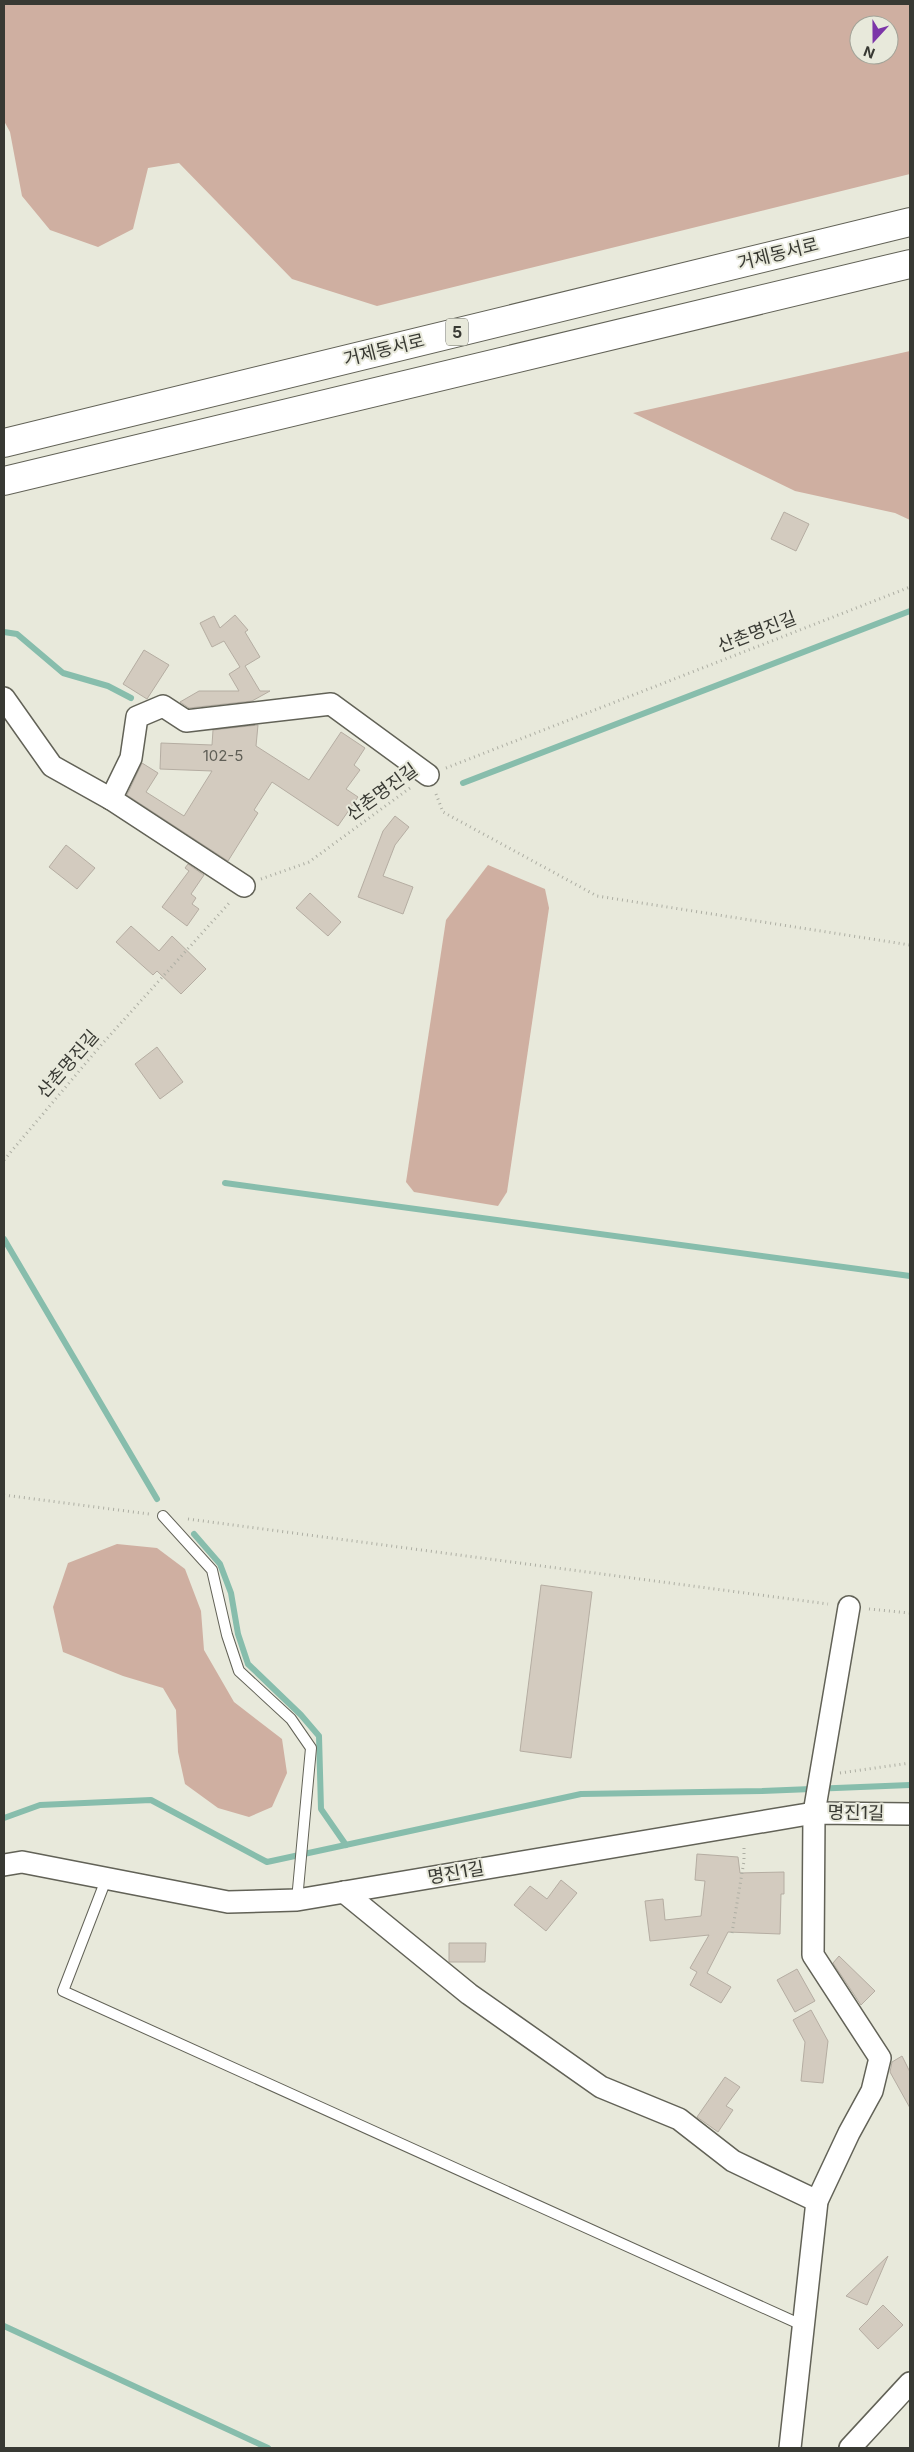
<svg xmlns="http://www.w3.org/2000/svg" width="914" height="2452" font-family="Inter,'Noto Sans KR',sans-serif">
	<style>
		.green { fill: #cfafa1; fill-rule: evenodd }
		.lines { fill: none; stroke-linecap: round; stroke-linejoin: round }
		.stream { stroke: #87bdac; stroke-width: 6 }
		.building { fill: #d3cbbf; stroke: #b5ada2 }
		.service-casing { stroke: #626257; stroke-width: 12 }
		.minor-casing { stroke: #626257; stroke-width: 24 }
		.primary-casing { stroke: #626257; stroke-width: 30 }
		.path { stroke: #adaea3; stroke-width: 3; stroke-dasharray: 1 4; stroke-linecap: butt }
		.service { stroke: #fff; stroke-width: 10 }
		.minor { stroke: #fff; stroke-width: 21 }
		.primary { stroke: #fff; stroke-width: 28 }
		.labels { text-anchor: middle; stroke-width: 4; stroke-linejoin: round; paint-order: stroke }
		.number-label { font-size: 15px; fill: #5f5e56 }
		.shield { fill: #e8e9db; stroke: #6d6e65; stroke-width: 1 }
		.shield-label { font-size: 16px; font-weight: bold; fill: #383933 }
		.street-label { font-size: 18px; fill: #383933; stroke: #e8e9db }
	</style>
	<rect width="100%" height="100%" fill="#e8e9db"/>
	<!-- green -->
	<g class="green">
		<path d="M4,4H910V174L377,306L292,279L179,163L148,168L133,229L98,247L50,230L22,196L10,132L4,121ZM859,25H889V55H859Z"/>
		<polygon points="910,351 910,520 895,513 795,491 633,413"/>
		<polygon points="488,865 545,889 549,908 507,1192 498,1206 414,1192 406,1182 446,920"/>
		<polygon points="117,1544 157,1548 185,1569 201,1611 204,1650 234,1702 282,1739 287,1773 272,1807 249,1817 218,1808 185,1784 178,1752 176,1710 163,1688 123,1676 63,1652 53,1607 68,1563"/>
	</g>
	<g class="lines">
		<!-- stream -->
		<g class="stream">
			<polyline points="4,632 17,634 63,673 108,686 131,698"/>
			<polyline points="463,783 910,611"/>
			<polyline points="225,1183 910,1276"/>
			<polyline points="4,1239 157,1499"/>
			<polyline points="194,1534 220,1564 231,1593 238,1634 248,1664 301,1715 319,1736 321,1809 346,1845"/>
			<polyline points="4,1818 40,1805 151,1800 267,1862 581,1794 762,1791 910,1785"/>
			<polyline points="4,2326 268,2448"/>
		</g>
	</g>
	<!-- building -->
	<g class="building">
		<polygon points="784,512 809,524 796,551 771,539"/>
		<polygon points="235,615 248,630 245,632 260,657 245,666 260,691 270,691 252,701 189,708 180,702 199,691 239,691 229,674 240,667 224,641 212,647 200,623 214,616 220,628"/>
		<polygon points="144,650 169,665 147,699 123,684"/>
		<polygon points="258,725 256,746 309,780 341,732 365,748 354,765 360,770 346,789 358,797 338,826 272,782 254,810 258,813 228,861 127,795 142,763 158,773 146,792 184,816 212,771 160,769 161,743 212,745 213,730"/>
		<polygon points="395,816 409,827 395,845 383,876 413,887 403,914 358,897 383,831"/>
		<polygon points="66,845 95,868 77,889 49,867"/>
		<polygon points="188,864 204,875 191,894 196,898 192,904 199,909 187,926 162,907 189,871 185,868"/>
		<polygon points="310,893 341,922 328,936 296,908"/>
		<polygon points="131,926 159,951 172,936 206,969 181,994 157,971 153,975 116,942"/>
		<polygon points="157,1047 183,1082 160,1099 135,1064"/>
		<polygon points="541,1585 592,1592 571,1758 520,1751"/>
		<polygon points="697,1854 738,1857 740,1873 784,1872 784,1894 781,1894 780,1934 728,1932 707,1973 731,1987 721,2003 690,1985 697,1972 690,1968 709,1935 650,1941 645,1901 663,1899 665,1920 701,1916 705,1881 695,1880"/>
		<polygon points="561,1880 577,1893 546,1931 514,1905 530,1886 547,1899"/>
		<polygon points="449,1943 486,1943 485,1962 449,1962"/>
		<polygon points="839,1956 875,1991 861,2005 833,1963"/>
		<polygon points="797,1969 815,2001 795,2012 777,1980"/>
		<polygon points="811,2010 828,2041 823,2083 801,2081 805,2042 793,2020"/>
		<polygon points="902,2056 910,2072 910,2108 890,2072 892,2062"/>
		<polygon points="725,2077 740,2087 726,2106 733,2110 718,2132 697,2117"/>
		<polygon points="888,2256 867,2305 846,2296"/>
		<polygon points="883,2305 903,2325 878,2349 859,2329"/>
	</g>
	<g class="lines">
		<!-- service casing -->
		<g class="service-casing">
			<g id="service">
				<polyline points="163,1516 212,1570 227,1635 239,1671 291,1719 311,1748 297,1900"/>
				<polyline points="107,1877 63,1991 804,2326"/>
			</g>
		</g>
		<!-- minor casing -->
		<g class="minor-casing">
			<g id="minor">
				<polyline points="4,698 52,766 111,799 244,886"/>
				<polyline points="111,799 131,758 137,717 163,706 186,721 331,704 428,775"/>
				<polyline points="4,1865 22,1862 228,1902 297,1900 814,1813 910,1814"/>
				<polyline points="344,1892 469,1994 601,2087 679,2119 733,2161 817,2201"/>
				<polyline points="790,2448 817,2201 849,2133 872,2091 880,2058 813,1955 814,1813 849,1607"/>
				<polyline points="850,2448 910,2383"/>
			</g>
		</g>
		<!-- primary casing -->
		<g class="primary-casing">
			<g id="primary">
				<polyline points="4,443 910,222"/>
				<polyline points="4,481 910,264"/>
			</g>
		</g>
		<!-- path -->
		<g class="path">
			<polyline points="446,768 910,587"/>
			<polyline points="436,794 443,812 597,896 910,945"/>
			<polyline points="261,879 309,862 410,788"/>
			<polyline points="4,1160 102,1044 231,901"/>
			<polyline points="4,1495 149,1514"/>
			<polyline points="188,1519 828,1604"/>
			<polyline points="869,1609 910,1613"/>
			<polyline points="840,1773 910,1763"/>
			<polyline points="732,1933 744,1861 744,1845"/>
		</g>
		<!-- service -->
		<use href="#service" class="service"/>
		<!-- minor -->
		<use href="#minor" class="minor"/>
		<!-- primary -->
		<use href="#primary" class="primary"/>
	</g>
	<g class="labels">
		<!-- number labels -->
		<g class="number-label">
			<text x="223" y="761">102-5</text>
		</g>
		<!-- shield labels -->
		<rect class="shield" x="446" y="318.5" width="22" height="27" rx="4"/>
		<g class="shield-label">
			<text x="457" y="338">5</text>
		</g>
		<!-- street labels -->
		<g class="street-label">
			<text transform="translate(778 254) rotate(-14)" y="6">거제동서로</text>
			<text transform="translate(384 350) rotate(-14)" y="6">거제동서로</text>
			<text transform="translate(757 632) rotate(-21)" y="6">산촌명진길</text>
			<text transform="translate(382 792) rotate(-36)" y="6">산촌명진길</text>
			<text transform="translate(68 1064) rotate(-49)" y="6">산촌명진길</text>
			<text transform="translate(856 1813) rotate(1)" y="6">명진1길</text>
			<text transform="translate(456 1873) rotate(-10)" y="6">명진1길</text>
		</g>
	</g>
	<!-- border -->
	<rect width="914" height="2452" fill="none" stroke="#383933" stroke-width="10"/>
	<!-- north arrow -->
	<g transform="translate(874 40) rotate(201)"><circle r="24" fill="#e8e9db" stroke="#a2a398"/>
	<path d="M0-4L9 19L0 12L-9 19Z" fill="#7c35a8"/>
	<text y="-8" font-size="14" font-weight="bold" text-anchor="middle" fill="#383933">N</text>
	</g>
</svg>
